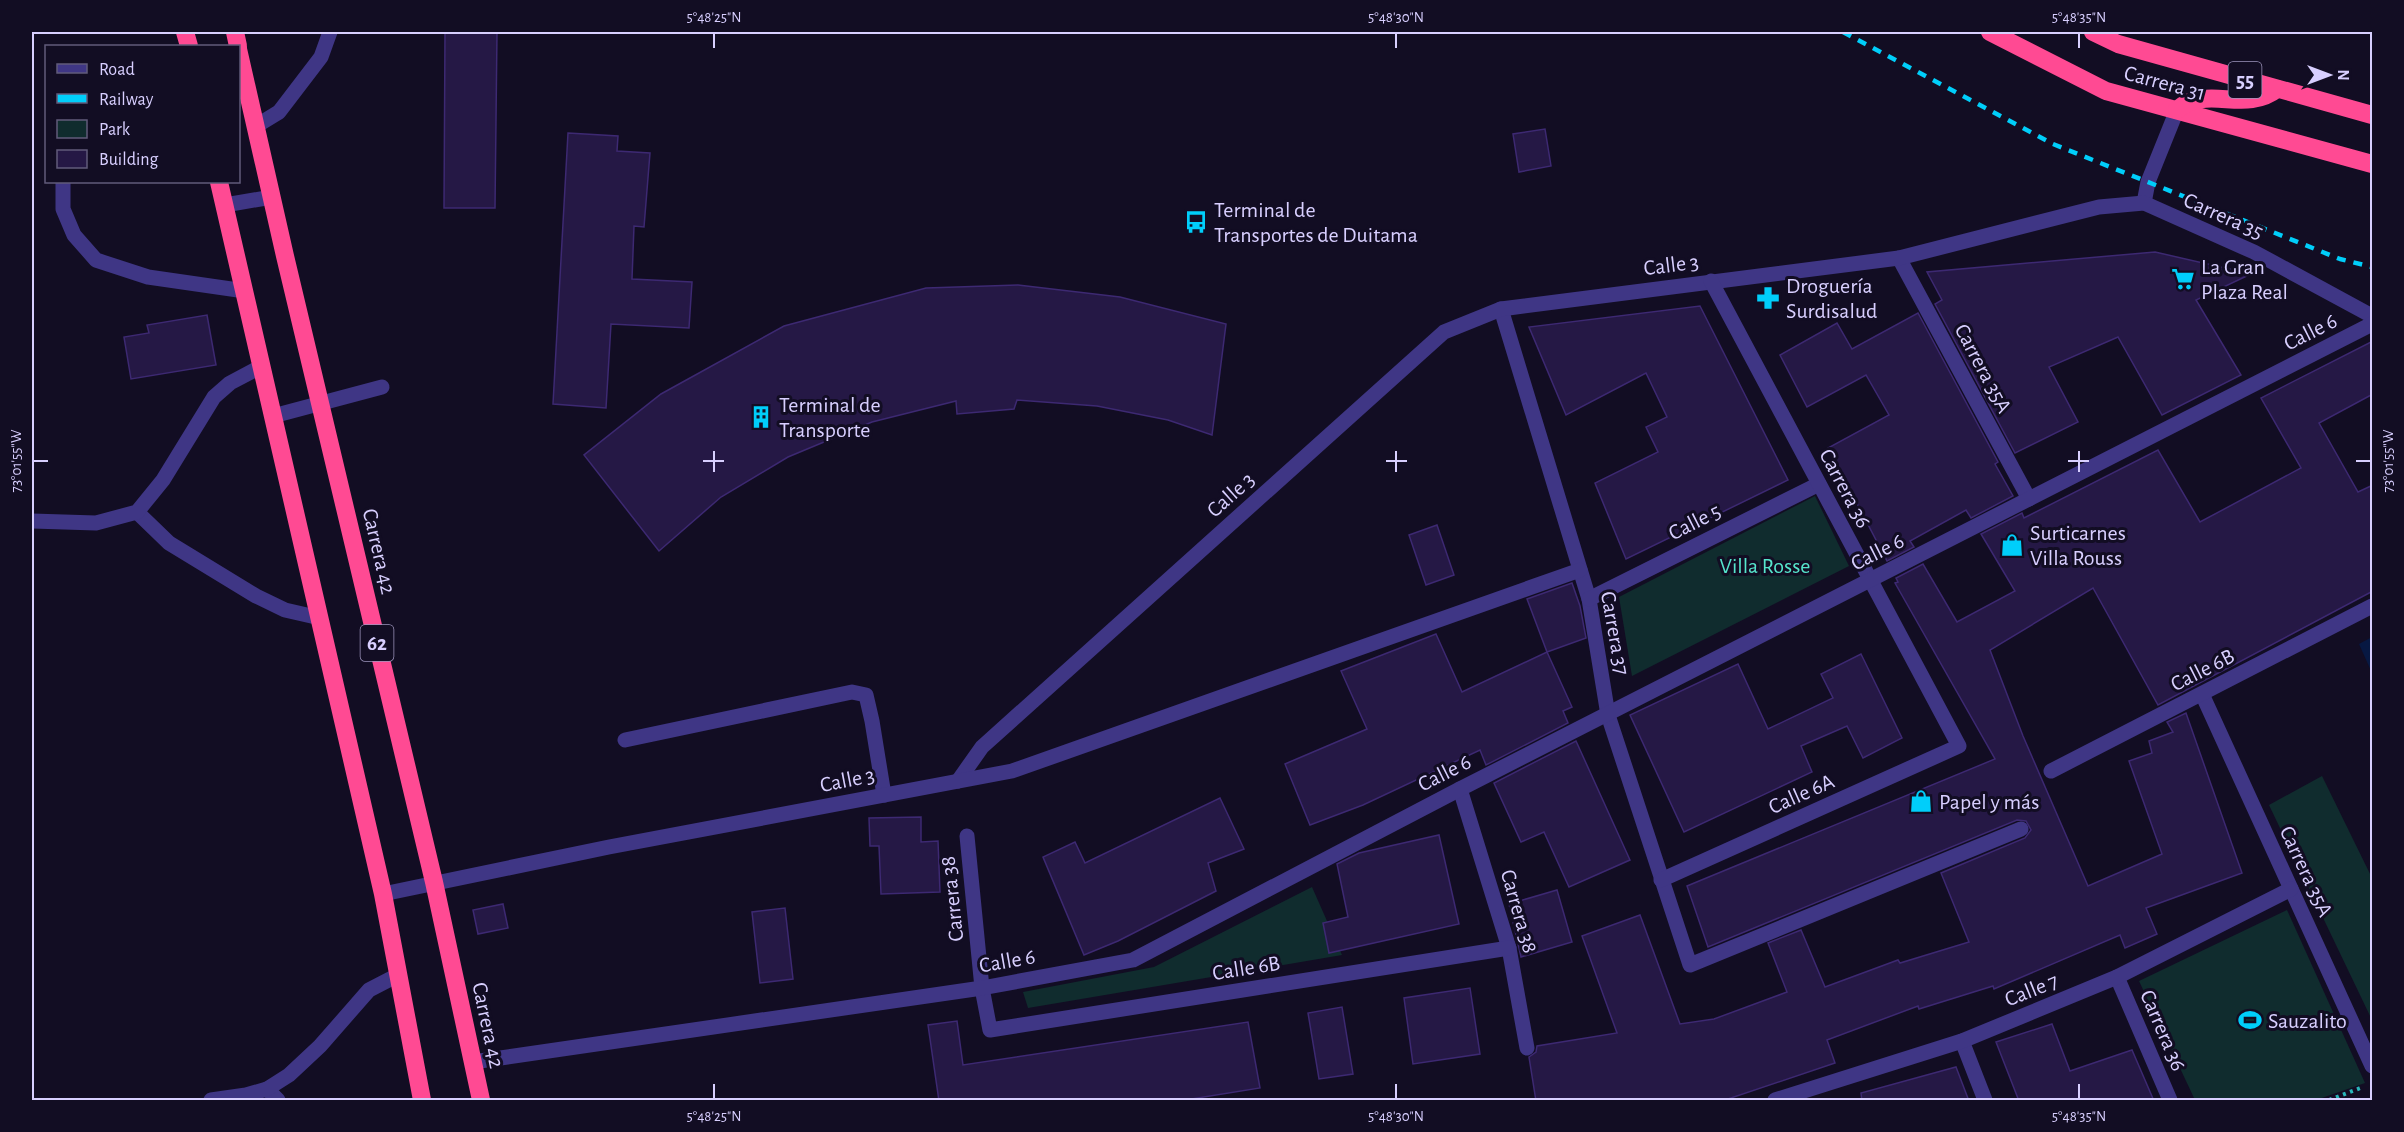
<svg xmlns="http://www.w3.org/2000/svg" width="2404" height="1132" font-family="'Alegreya Sans',sans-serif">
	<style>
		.green { fill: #102c2e }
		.water { fill: #071842 }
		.building { fill: #251845; stroke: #3d2972; stroke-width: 1.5 }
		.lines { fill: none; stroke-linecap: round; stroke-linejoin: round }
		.path { stroke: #29b7ba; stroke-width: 4; stroke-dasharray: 3 4.5; stroke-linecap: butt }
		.minor { stroke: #3f3685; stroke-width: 15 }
		.highway { stroke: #ff4a93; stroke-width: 18 }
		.rail { stroke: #00cefa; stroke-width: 4.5; stroke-dasharray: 9 8; stroke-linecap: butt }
		.ticks { fill: none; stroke: #d8cfff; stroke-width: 2 }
		.labels { text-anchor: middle; stroke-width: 6; stroke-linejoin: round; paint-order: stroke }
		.shield { fill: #120d23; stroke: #9d95bd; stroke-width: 1.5 }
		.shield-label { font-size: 21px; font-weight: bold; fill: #d8cfff }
		.street-label { font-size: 22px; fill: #d8cfff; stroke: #120d23 }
		.poi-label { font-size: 22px; fill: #d8cfff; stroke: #120d23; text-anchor: start }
		.park-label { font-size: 22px; fill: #56e5cc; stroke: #120d23 }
		.neatline { fill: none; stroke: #d8cfff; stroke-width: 2 }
		.ticks-label { font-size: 15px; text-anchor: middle; fill: #d8cfff }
	</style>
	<rect width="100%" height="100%" fill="#120d23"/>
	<!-- green -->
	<g class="green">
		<polygon points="1815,496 1849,566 1632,676 1619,597"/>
		<polygon points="2322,776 2372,878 2372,1020 2269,805"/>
		<polygon points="1312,887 1342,955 1028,1008 1023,992 1154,967"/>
		<polygon points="2287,910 2365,1083 2316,1100 2195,1100 2139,981"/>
	</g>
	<!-- water -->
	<polygon class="water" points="2372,637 2372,673 2359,644"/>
	<!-- building -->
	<g class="building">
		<polygon points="445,32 497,32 495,208 444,208"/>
		<polygon points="1545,129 1551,166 1519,172 1513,134"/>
		<polygon points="568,133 618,136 617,151 650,153 644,227 634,226 632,279 692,282 689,328 611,324 606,408 553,404"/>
		<polygon points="2155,252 2251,274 2196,300 2241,375 2162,415 2118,337 2049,367 2078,422 2015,453 1935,304 1942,300 1927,272"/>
		<polygon points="1018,285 1120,297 1226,324 1212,435 1168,420 1097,406 1017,400 1014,409 957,414 956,401 872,422 788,457 721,497 659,551 584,455 661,394 784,326 926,288"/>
		<polygon points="1700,306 1788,480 1626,559 1595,483 1658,452 1646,427 1667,417 1646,373 1566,415 1529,327"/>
		<polygon points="1918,313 1998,462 1995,464 2013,496 1971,518 1966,510 1910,541 1914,547 1887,561 1828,448 1889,415 1866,375 1807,407 1780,355 1837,323 1852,349"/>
		<polygon points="207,315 216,365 131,379 124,337 149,333 147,325"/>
		<polygon points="2373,341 2373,394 2319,423 2358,492 2373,485 2373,591 2158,705 2093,588 1990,650 2023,736 2088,886 2162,854 2129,761 2152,753 2149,741 2173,732 2167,722 2186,713 2242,873 2146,908 2157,934 2125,948 2120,935 1994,989 1993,986 1919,1009 1918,1006 1827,1040 1835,1063 1722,1101 1536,1101 1529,1057 1536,1052 1537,1046 1617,1033 1582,936 1640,915 1680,1024 1714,1019 1787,992 1768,943 1801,930 1825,987 1898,960 1900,963 1969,942 1941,873 2025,838 2031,830 2026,821 2017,820 1708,947 1687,886 1995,759 1895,583 1898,582 1896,578 1923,564 1957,622 2015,591 1981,534 2022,513 2024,518 2158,450 2200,522 2301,468 2261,398"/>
		<polygon points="1437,525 1454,575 1426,585 1409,535"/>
		<polygon points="1572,583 1580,606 1586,638 1547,652 1527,599"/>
		<polygon points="1436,634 1462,692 1547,652 1572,707 1563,711 1568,723 1486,765 1480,750 1363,805 1310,825 1285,764 1367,729 1341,671"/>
		<polygon points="1861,654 1902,738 1863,758 1847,726 1801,746 1812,772 1684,832 1630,715 1738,664 1768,729 1833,698 1821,674"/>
		<polygon points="1576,741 1630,860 1569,887 1544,832 1521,842 1494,783"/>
		<polygon points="1220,798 1244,849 1208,863 1216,891 1118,941 1084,955 1043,857 1075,842 1085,863"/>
		<polygon points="921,817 921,842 938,841 940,892 881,894 879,846 870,846 869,818"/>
		<polygon points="1439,835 1459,924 1329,953 1323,923 1348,917 1337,864 1359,853"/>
		<polygon points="1557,890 1572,942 1521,957 1509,904"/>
		<polygon points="503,904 508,928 478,934 473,910"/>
		<polygon points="785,908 793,979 760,983 752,912"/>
		<polygon points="1470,988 1480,1054 1413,1064 1404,998"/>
		<polygon points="1342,1007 1353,1074 1319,1079 1308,1013"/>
		<polygon points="957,1021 963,1065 1248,1022 1260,1088 1179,1101 939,1101 928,1025"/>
		<polygon points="2052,1024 2070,1071 2132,1050 2154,1101 2019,1101 1996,1042"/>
		<polygon points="1956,1067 1969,1101 1862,1101 1861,1093"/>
	</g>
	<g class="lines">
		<!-- path -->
		<polyline class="path" points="2329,1100 2363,1087"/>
		<!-- minor -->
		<g class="minor">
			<polyline points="256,126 279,112 321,57 330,32"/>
			<polyline points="63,182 63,209 74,235 96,260 148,277 245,291"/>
			<polyline points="2144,203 2148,182 2177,110"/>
			<polyline points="225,205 272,197"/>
			<polyline points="1899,258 2029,499"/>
			<polyline points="1501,309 1589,599 1608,715 1690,965 2021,829"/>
			<polyline points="273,416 382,387"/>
			<polyline points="137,512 169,543 256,596 285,610 320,618"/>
			<polyline points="32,521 96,523 137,512 163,480 214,397 230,383 262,366"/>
			<polyline points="1589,599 1819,484"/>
			<polyline points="2202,694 2372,1066"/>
			<polyline points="625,740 852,692 866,695 872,721 884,795"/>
			<polyline points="2051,771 2372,606"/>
			<polyline points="958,781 982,747 1444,332 1501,309 1899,258 2099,207 2144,203 2254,252 2372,316"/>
			<polyline points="1460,789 1509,948 1527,1048"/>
			<polyline points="967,836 982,988 990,1030 1509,948"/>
			<polyline points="1661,880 1959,746 1711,281"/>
			<polyline points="383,894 609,847 1012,771 1580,570"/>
			<polyline points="2117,977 2170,1100"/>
			<polyline points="1962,1041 1985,1100"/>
			<polyline points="473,1062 982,988 1133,960 1460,789 2372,324"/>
			<polyline points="267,1089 278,1100"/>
			<polyline points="211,1100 246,1095 267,1089 289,1075 320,1046 369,990 398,975"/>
			<polyline points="1775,1100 1962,1041 2117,977 2291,889"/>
		</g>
		<!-- highway -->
		<g class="highway">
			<polyline points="185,32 189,46"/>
			<polyline points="235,32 238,46"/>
			<polyline points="1990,32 2106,91 2372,164"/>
			<polyline points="2093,32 2118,44 2372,115"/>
			<polyline points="238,49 285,256 434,882 481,1100"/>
			<path d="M2177,110C2206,84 2245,114 2277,89"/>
			<polyline points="219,182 383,894 422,1100"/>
		</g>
		<!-- rail -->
		<polyline class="rail" points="1843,32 2053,144 2340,259 2372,267"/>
	</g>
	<!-- ticks -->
	<path class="ticks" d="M714,33V48M1396,33V48M2079,33V48M714,451V472M1396,451V472M2079,451V472M33,461H48M703,461H724M1386,461H1407M2068,461H2089M2356,461H2371M714,1084V1099M1396,1084V1099M2079,1084V1099"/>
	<!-- icons -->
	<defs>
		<g id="bus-bare" transform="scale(1.8)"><path d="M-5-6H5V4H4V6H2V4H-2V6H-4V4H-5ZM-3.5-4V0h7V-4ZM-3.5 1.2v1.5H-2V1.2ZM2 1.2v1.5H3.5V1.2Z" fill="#00cefa" stroke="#120d23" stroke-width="2.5" paint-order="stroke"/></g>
		<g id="supermarket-bare" transform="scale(1.8)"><path d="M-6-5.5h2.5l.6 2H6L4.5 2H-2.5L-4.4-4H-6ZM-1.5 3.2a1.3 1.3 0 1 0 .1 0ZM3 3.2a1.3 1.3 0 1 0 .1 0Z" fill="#00cefa" stroke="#120d23" stroke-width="2.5" paint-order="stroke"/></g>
		<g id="pharmacy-bare" transform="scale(1.8)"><path d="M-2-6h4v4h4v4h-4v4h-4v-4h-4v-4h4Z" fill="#00cefa" stroke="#120d23" stroke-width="2.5" paint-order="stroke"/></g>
		<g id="building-bare" transform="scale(1.8)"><path d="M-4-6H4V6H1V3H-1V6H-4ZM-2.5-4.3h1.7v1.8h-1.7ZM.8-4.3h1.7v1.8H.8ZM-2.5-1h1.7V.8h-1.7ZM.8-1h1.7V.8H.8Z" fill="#00cefa" stroke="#120d23" stroke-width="2.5" paint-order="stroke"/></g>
		<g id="shop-bare" transform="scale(1.8)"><path d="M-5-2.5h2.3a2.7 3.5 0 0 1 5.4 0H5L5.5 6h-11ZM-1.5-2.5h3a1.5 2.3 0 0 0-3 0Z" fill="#00cefa" stroke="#120d23" stroke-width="2.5" paint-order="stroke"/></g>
		<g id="stadium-bare" transform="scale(1.8)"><path d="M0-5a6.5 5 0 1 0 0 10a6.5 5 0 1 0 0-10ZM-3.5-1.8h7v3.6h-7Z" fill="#00cefa" stroke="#120d23" stroke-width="2.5" paint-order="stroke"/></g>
	</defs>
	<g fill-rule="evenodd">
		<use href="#bus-bare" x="1196" y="222"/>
		<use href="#supermarket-bare" x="2183" y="279"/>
		<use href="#pharmacy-bare" x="1768" y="298"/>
		<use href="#building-bare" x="761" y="417"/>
		<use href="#shop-bare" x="2012" y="545"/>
		<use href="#shop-bare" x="1921" y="801"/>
		<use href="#stadium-bare" x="2250" y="1020"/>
	</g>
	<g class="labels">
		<!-- shield labels -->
		<g class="shield">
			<rect x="2228.5" y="62" width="33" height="36" rx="4.5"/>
			<rect x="360.5" y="625" width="33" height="36" rx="4.5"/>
		</g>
		<g class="shield-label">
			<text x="2245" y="87">55</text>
			<text x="377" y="650">62</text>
		</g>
		<!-- street labels -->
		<g class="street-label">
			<text transform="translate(2165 82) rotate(15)" y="8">Carrera 31</text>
			<text transform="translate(2224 215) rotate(24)" y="8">Carrera 35</text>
			<text transform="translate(1671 264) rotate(-7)" y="8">Calle 3</text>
			<text transform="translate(2310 331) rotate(-27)" y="8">Calle 6</text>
			<text transform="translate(1984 368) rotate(62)" y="8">Carrera 35A</text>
			<text transform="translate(1846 488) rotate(62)" y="8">Carrera 36</text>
			<text transform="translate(1230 494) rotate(-42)" y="8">Calle 3</text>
			<text transform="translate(1694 521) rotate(-27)" y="8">Calle 5</text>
			<text transform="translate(380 551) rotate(77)" y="8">Carrera 42</text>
			<text transform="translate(1877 551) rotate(-27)" y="8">Calle 6</text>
			<text transform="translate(1616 633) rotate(80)" y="8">Carrera 37</text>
			<text transform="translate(2202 669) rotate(-27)" y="8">Calle 6B</text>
			<text transform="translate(1444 772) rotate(-27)" y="8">Calle 6</text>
			<text transform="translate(847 779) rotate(-11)" y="8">Calle 3</text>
			<text transform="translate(1801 793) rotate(-24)" y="8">Calle 6A</text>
			<text transform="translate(2307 871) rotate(65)" y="8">Carrera 35A</text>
			<text transform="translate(951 899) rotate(-96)" y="8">Carrera 38</text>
			<text transform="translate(1520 911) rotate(74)" y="8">Carrera 38</text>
			<text transform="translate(1007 960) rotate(-10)" y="8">Calle 6</text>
			<text transform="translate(1246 967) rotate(-9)" y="8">Calle 6B</text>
			<text transform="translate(2031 989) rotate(-22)" y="8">Calle 7</text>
			<text transform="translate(489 1025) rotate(78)" y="8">Carrera 42</text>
			<text transform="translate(2164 1030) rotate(67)" y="8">Carrera 36</text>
		</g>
		<!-- poi labels -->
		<g class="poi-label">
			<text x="1214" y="217">Terminal de<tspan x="1214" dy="25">Transportes de Duitama</tspan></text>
			<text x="2201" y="274">La Gran<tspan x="2201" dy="25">Plaza Real</tspan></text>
			<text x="1786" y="293">Droguería<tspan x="1786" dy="25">Surdisalud</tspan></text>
			<text x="779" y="412">Terminal de<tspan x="779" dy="25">Transporte</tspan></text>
			<text x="2030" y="540">Surticarnes<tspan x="2030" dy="25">Villa Rouss</tspan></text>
			<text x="1939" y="809">Papel y más</text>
			<text x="2268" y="1028">Sauzalito</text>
		</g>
		<!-- park labels -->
		<g class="park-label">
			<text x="1765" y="573">Villa Rosse</text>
		</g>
	</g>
	<!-- border -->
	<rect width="2404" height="1132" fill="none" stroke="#120d23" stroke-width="66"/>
	<!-- legend -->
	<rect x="45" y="45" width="195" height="138" fill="#120d23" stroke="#615b7b" stroke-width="1.5"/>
	<rect x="57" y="64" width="30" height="9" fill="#3f3685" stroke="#615b7b" stroke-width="1.5"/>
	<text x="99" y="75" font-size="18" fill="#d8cfff">Road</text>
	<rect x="57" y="94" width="30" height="9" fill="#00cefa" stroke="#615b7b" stroke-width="1.5"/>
	<text x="99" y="105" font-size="18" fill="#d8cfff">Railway</text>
	<rect x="57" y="120" width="30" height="18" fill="#102c2e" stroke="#615b7b" stroke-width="1.5"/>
	<text x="99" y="135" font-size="18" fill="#d8cfff">Park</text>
	<rect x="57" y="150" width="30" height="18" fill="#251845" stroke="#615b7b" stroke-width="1.5"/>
	<text x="99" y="165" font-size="18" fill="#d8cfff">Building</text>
	<!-- north arrow -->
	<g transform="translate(2329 75) rotate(90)" stroke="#120d23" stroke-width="4.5" paint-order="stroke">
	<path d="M0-4.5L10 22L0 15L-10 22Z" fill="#d8cfff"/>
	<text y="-9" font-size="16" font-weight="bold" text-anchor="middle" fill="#d8cfff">N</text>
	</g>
	<rect x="33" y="33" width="2338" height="1066" class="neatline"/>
	<g class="ticks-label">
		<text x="714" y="22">5°48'25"N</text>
		<text x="1396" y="22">5°48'30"N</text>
		<text x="2079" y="22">5°48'35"N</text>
		<text transform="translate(2388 461) rotate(-90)" y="5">73°01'55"W</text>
		<text transform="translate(16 461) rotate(-90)" y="5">73°01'55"W</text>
		<text x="714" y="1121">5°48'25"N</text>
		<text x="1396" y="1121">5°48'30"N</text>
		<text x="2079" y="1121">5°48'35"N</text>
	</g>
</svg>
